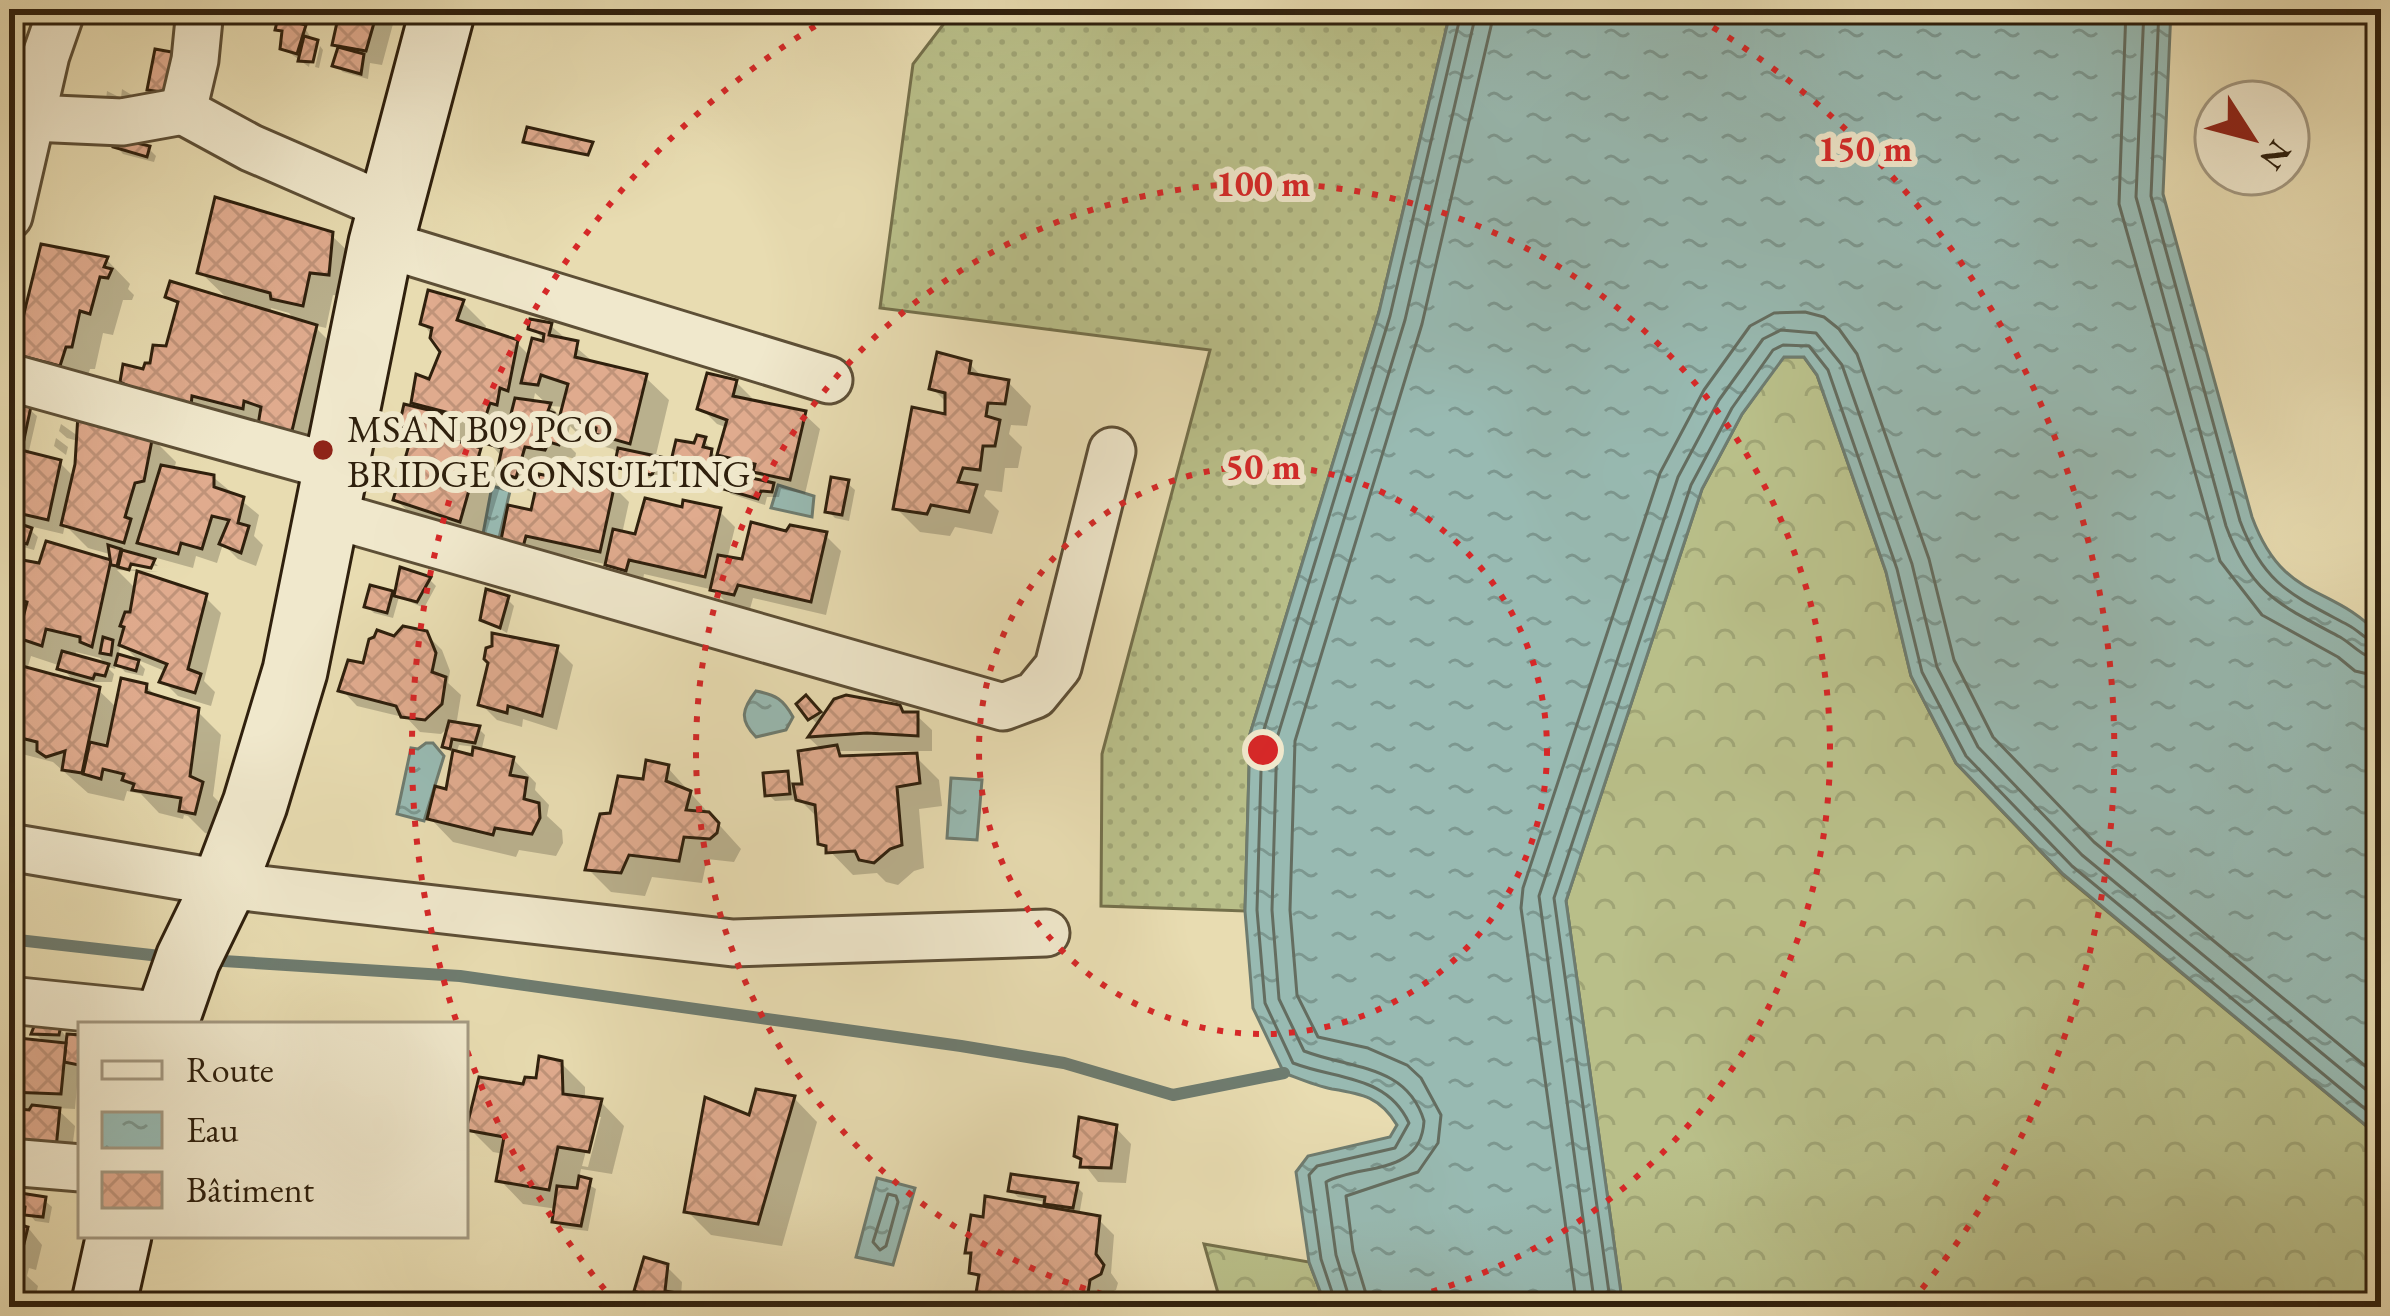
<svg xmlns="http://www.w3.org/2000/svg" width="2390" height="1316" font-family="'EB Garamond',serif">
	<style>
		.grass { fill: url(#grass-dots); stroke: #74704b; stroke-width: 3 }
		.forest { fill: url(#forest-crowns); stroke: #74704b; stroke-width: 3 }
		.water { fill: url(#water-ripples); stroke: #6e7c70; stroke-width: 3 }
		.shadow { fill: #0003; fill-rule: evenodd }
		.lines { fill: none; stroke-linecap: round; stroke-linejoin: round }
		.shore { stroke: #646d60; stroke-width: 3 }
		.stream { stroke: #6e7c70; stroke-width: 12 }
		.building { fill: url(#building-cross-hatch); stroke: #2f200d; stroke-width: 3 }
		.street-casing { stroke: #5d4f36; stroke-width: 51 }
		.secondary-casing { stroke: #2f200d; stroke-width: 69 }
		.street { stroke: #f0e8cc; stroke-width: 45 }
		.secondary { stroke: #f0e8cc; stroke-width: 63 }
		.ring { fill: none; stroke: #d62828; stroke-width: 6; stroke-dasharray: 6 12 }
		.poi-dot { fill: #8f2418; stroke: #f0e8cc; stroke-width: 4.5 }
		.labels { text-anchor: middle; stroke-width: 12; stroke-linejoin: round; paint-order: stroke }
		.poi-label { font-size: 39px; fill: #2f200d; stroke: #f0e8cc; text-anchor: start }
		.centre { fill: #d62828; stroke: #f0e8cc; stroke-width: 6 }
		.ring-label { font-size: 36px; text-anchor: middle; font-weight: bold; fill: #d62828; stroke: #f0e8cc; stroke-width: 12; stroke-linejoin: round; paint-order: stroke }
	</style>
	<defs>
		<pattern id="grass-dots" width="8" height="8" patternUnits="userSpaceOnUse" patternTransform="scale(3)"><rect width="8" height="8" fill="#b9bf89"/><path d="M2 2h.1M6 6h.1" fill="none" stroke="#9fa475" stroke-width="1.8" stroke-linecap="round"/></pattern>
		<pattern id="forest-crowns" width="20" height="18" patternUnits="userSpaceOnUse" patternTransform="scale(3)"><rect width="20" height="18" fill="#b9bf89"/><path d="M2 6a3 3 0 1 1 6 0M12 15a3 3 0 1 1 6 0" fill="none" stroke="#9fa475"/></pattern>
		<pattern id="water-ripples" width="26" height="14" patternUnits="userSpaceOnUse" patternTransform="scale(3)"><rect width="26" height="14" fill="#98bab2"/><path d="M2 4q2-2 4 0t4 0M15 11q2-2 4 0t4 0" fill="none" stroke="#7c978f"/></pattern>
		<pattern id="building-cross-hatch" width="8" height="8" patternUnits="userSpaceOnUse" patternTransform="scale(3)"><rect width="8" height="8" fill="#e0ab8e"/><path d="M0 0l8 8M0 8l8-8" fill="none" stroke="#c09379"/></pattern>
	</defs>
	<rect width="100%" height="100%" fill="#e8dcb1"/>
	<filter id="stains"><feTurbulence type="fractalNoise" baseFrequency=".00167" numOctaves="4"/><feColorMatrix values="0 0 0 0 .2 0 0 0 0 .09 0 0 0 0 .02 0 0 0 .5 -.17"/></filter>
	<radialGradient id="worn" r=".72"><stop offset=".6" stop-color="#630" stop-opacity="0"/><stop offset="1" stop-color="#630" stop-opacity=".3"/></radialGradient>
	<!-- grass -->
	<polygon class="grass" points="955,9 1451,9 1379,312 1250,734 1245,911 1101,906 1102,754 1210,350 880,308 913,64"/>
	<!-- forest -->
	<g class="forest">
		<polygon points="1783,357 1804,357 1817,375 1886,572 1911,676 1956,763 2063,875 2381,1138 2381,1307 1623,1307 1566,901 1702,489 1742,414"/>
		<polygon points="1204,1244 1309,1262 1326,1307 1222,1307"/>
	</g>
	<!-- water -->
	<g class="water">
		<path d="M1451,9H2171L2163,194L2252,517C2284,604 2332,582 2381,637V1138L2063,874L1956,763L1911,676L1886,572L1817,375L1804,357H1784L1742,414L1702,489L1566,901L1623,1307H1326L1309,1262L1296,1172L1308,1156L1390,1137L1397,1125C1380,1097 1363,1094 1332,1089C1316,1086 1300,1079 1284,1073L1253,1008L1245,911L1250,734L1379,312Z"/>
		<polygon points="778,485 814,496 812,517 771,508"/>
		<polygon points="492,486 510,491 499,538 483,534"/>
		<path d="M756,691C776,695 783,699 793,717L786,730L756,737C739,720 742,709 756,691Z"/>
		<polygon points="426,743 433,743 444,756 424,821 397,814 411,748 418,749"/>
		<polygon points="951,778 982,780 977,840 947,838"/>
		<polygon points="877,1178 915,1188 893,1265 856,1257"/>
	</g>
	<!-- shadow -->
	<g class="shadow">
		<polygon points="9,9 20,9 11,43 9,42"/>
		<polygon points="343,9 397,9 382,65 370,63 368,79 343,72 336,65 340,49 335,44"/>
		<polygon points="305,28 314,43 309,67 283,48 285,35 279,29"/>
		<polygon points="320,46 323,50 319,68 315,67"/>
		<polygon points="122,89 135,97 105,110 107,91 121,98"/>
		<polygon points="116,146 149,149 156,156 154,162 123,154"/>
		<path d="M331,235L355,258L352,297L333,295L326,328L313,325L339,351L314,456L147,405L123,381L145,373L168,349L180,307L169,296L231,302L200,272ZM271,308L289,313L297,322L270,314Z"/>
		<polygon points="107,260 130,284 128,289 134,295 132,300 123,300 113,335 103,333 95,369 90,369 84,388 41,376 17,353"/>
		<path d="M462,302L486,326L484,332L517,343L531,357L550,346L532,328L551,326L598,366L645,377L669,400L655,459L673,466L679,444L696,447L704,440L717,459L715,473L681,467L677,462L674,474L661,473L659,480L625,473L618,466L620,455L613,449L586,442L570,426L566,443L576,453L575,459L564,456L561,464L540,461L536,476L578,485L613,486L629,502L622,534L637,538L684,510L719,511L735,527L727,560L744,563L788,534L825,535L841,551L826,615L753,598L750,609L729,605L714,590L644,574L642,585L624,580L609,565L541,550L538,561L505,539L533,513L540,481L535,480L532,492L516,486L504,474L483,544L391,513L392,508L411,514L396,500L414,437L403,425L413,409L418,378L430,382L443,352L423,323ZM535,393L548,405L533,403ZM550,406L565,407L562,418ZM477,436L485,438L503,458L500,471L473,449Z"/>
		<polygon points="970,364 984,379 1008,382 1031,406 1027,426 1011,425 1009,434 1022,447 1018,468 1005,468 1002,492 986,490 984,496 999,511 992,534 955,527 950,536 920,532 896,508 948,417 948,404 932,388"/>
		<polygon points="736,382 752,398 750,403 804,414 820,429 805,494 781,489 779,497 767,497 765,505 731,494 724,487 771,485 761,476 736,469 720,454 728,428 717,424 701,408"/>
		<path d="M29,409L37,416L28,455L60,463L75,478L78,441L67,438L59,431L61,424L78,436L152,438L176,462L174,470L213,477L259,515L254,536L263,545L256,566L238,559L223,544L217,563L196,556L193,568L146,555L158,566L116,562V568L159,572L117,570L137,590L205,597L221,613L204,681L215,692L211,706L178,696L163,681L167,672L138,660L121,643L118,657L138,662L145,669L143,676L125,672L117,663L115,669L109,667L100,658L76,652L75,658L107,667L114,674L112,682H90L118,709L146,686L159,699L197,711L221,735L213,796L225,808L218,836L205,833L188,816L184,815L183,819L159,813L141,794L127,791L124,801L88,793L53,762L22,754L9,741V646L16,644L9,637V565L17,572L42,567L48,544L114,564L113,555L88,548L65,525L63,534L25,525L38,537L34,550L9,543V413ZM20,605L28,612L25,622L17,620ZM31,656L61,666L76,684L27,670Z"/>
		<polygon points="56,438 68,447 66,455 54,446"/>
		<polygon points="847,483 855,490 849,521 835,518 828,511"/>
		<polygon points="402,571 429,579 436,586 424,608 399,597 393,618 374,613 367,606 391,593 397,599"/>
		<polygon points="507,599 514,606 507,633 483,619"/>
		<path d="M426,634L442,650L450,671L448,683L461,695L457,720L452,724L478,728L485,735L481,752L513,759L536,783L535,790L549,805L547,816L562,830L563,843L556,856L519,850L516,857L453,842L430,818L448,793L453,753L446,746L451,725L441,734L420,732L407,718L357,706L342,690L395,639ZM459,745L476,747L475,759L456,754Z"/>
		<polygon points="557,649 573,665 557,730 523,719 522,727 497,720 482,705"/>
		<polygon points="806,699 823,718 916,715 932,730 932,751 839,751 846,758 912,757 912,753 939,780 942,806 919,809 924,868 914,871 898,885 886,882 877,873 853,875 821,842 819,819 794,794 795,800 775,801 768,794 787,774 794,787 806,787 822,750 808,737 818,725 800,705"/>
		<polygon points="667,767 741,849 734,862 707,859 702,883 652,877 645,896 611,892 588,869 613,816 646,782"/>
		<polygon points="59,1027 66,1037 81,1039 75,1109 56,1108 75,1126 69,1174 9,1110 19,1110 9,1100 9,1040 46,1044 35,1033"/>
		<path d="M561,1063L585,1087V1100L601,1102L624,1126L612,1174L581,1169L579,1179L596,1189L588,1231L563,1228L556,1221L557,1209L523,1204L500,1180L504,1154L493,1152L470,1129ZM595,1117H601L588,1167L582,1166Z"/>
		<polygon points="794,1098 817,1122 782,1246 711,1235 687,1211 751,1119"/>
		<polygon points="1116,1128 1131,1144 1126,1183 1098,1182 1077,1155"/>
		<polygon points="1076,1186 1083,1193 1079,1216 1098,1219 1114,1235 1111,1273 1118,1283 1116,1290 1105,1295 1103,1307 988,1307 978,1298 981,1281 972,1272 974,1257 969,1252 1056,1212 1046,1202 1018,1197 1011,1190"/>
		<polygon points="16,1196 44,1200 52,1207 49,1223 35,1221 28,1212 14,1209"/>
		<polygon points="9,1204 42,1245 36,1270 29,1268 27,1276 38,1286 35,1299 9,1289"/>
		<polygon points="667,1267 682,1282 681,1296 698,1307 655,1307 637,1290"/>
	</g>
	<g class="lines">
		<!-- shore -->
		<g class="shore">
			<polyline points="2126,9 2119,204 2220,561 2262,615 2338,657 2355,671 2381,677"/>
			<path d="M2144,9L2136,197L2226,526C2251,594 2280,605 2340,637C2355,646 2362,658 2381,659"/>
			<path d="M2159,9L2151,196L2240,521C2264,585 2292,595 2348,625C2361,632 2367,642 2381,644"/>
			<polygon points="888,1194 896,1196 898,1202 886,1246 880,1250 873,1242"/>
			<path d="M1337,1307L1321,1259L1309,1175L1317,1166L1395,1148L1409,1123C1387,1075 1337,1080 1293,1063L1265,1003L1257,910L1262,736L1390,316L1462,9"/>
			<path d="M1352,1307L1336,1255L1326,1182C1360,1163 1421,1177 1424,1121C1407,1064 1350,1069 1304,1051L1279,999L1272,910L1277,738L1405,320L1477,9"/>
			<polyline points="1370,1307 1353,1251 1346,1196 1418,1172 1438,1143 1441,1115 1421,1078 1407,1065 1368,1048 1318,1037 1297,995 1290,910 1295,741 1422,324 1495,9"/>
			<polyline points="1577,1307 1521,908 1523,888 1660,473 1704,390 1750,326 1774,313 1805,312 1824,317 1839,329 1857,354 1929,559 1954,660 1993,737 2094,842 2381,1079"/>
			<polyline points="1595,1307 1539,896 1678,477 1719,400 1763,339 1781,330 1816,333 1842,365 1912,564 1937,667 1978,747 2082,855 2381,1102"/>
			<polyline points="1611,1307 1554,898 1691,485 1732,408 1773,350 1783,345 1809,346 1828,370 1897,569 1922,672 1966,756 2072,866 2381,1122"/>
		</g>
		<!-- stream -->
		<g class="stream">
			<polyline points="9,939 169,957"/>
			<polyline points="207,960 460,976 961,1046 1064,1063 1173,1095 1284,1073"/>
		</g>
	</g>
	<!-- building -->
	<g class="building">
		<polygon points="340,9 378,9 366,51 332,45"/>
		<polygon points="278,18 306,25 297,54 280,49 282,31 275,30"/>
		<polygon points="304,36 318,40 313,62 298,61"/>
		<polygon points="338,47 364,54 361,74 332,66"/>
		<polygon points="155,49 177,53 170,93 147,90"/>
		<polygon points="9,79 20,81 9,124"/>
		<polygon points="527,127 593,142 588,155 523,142"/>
		<polygon points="114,138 150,146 147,157 113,147"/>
		<polygon points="215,197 333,232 329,275 310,273 303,306 271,299 270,293 197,273"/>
		<polygon points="41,244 108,257 104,267 112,269 108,278 100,277 90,314 80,311 72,347 66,347 60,366 14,354"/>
		<polygon points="170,281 317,325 291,435 258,425 261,407 244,401 243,409 192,396 191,406 147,394 120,382 123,364 143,369 145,363 150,363 153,345 166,346 178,302 165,297"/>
		<polygon points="428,290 464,300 457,320 518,340 508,391 500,388 497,405 490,403 484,422 411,403 416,374 429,379 440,352 430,338 432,328 420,324"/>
		<polygon points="530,319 552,323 549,335 578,341 575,357 647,374 630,444 595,434 596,428 559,419 568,384 541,375 538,385 521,383 532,338 543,341 544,334 528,329"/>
		<polygon points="937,352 971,361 969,373 1009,380 1005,404 988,403 986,416 1000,420 995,446 983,446 980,470 963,468 958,482 977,485 969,512 931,505 927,514 893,509 912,407 945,414 945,393 929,389"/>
		<polygon points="707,373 737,380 733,396 806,411 790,480 753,472 755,464 717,455 727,420 697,409"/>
		<polygon points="515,398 551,403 548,411 554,413 550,432 562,435 559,445 549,442 545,450 525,447 516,478 497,471 502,448 480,442 485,423 507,430"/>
		<polygon points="9,402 31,406 22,449 9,446"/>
		<polygon points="404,404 453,416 447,438 481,448 460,522 393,500 414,428 399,426"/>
		<polygon points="78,414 153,435 144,481 135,483 125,517 131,519 124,543 61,525 75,464"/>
		<polygon points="697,435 706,437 703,447 712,449 709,468 671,461 676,440 694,443"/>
		<polygon points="9,447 61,460 48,520 9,511"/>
		<polygon points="618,448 670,459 668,468 655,467 652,475 614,467"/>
		<polygon points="161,465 214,475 214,487 244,497 238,523 249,526 241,553 219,544 229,520 212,516 202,549 181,543 178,554 137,543"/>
		<polygon points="724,472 774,483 772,492 761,491 758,499 720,488"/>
		<polygon points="539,474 576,482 577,474 615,483 600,552 526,536 523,547 501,540 508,505 531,510"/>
		<polygon points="831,477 849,480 842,515 825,512"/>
		<polygon points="645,498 682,507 683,500 721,508 705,577 629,560 626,571 605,565 613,529 635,534"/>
		<polygon points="9,520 32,528 27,544 9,539"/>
		<polygon points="751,522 786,531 790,525 827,532 811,602 738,585 734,595 710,590 718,555 742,559"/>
		<polygon points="46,541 111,560 92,647 80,642 80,637 46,629 42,646 9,635 9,615 23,618 27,602 9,597 17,559 39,563"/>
		<polygon points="108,545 121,549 117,566 111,565"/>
		<polygon points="122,550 155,559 151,568 131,564 129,570 118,567"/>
		<polygon points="400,567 431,577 417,602 394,596"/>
		<polygon points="137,571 207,594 188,669 201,674 195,693 159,682 167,664 119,645 124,627 120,626 125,612 130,612"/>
		<polygon points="370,585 393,591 387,613 364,607"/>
		<polygon points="486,589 509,596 500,628 480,620"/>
		<polygon points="403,626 427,631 436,653 432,672 446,677 442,704 425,720 401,717 396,706 338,691 348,660 363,663 369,639 374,637 377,630 394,636"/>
		<polygon points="492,633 558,646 542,716 508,706 507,713 478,705 488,663 484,659 486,648 492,646"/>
		<polygon points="103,637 113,640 111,655 100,653"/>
		<polygon points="62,651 109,664 105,676 95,674 93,679 57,669"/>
		<polygon points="118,654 139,660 136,671 115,665"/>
		<polygon points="11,663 100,687 82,773 62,770 65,751 46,757 37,751 37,742 9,735"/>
		<polygon points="121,678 147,684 146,692 199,708 190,776 203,782 195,814 179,811 181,798 132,790 134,784 122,780 124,774 103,769 101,779 83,774 90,742 107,746"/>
		<polygon points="806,695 821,712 808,720 796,704"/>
		<polygon points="846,695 900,705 903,712 918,712 918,736 867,733 808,737 834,699"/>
		<polygon points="449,721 480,726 475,743 452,739 450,749 442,747"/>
		<polygon points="837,745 840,756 917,753 920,783 897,787 902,845 890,849 874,863 859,860 855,851 826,853 826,846 818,844 815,805 796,800 793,784 802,784 798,751"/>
		<polygon points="473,747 514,757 510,775 527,778 524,799 539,803 540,818 532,834 495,828 493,835 427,819 435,786 446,789 453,750 472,755"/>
		<polygon points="646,760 669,765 666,781 691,791 686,810 709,812 719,823 717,833 710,839 684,837 679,861 629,855 621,873 585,870 600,814 610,813 618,776 643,779"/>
		<polygon points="788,771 790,794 765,796 763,773"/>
		<polygon points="35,1024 61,1024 59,1035 31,1034"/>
		<polygon points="67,1034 81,1035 79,1065 64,1062"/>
		<polygon points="9,1037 66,1043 61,1094 9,1092"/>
		<polygon points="539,1056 562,1061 563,1094 602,1099 589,1152 558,1147 549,1190 496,1181 504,1137 466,1130 479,1077 523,1084 525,1077 536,1078"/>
		<polygon points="756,1089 795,1096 758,1224 684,1212 705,1097 749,1115"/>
		<polygon points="32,1105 60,1108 55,1159 9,1154 9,1108 29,1110"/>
		<polygon points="1079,1117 1117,1125 1111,1168 1080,1167 1081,1159 1074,1156"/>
		<polygon points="1011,1174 1078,1183 1073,1208 1044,1204 1045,1197 1008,1191"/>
		<polygon points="579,1176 591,1179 581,1226 552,1222 557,1186 577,1188"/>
		<polygon points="14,1192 46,1197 43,1217 24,1215 25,1207 12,1204"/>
		<polygon points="985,1196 1100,1216 1096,1254 1104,1265 1101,1274 1090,1280 1086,1307 1019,1307 975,1299 979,1275 969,1273 971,1253 965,1253 971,1215 983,1217"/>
		<polygon points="9,1210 14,1211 13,1223 28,1227 21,1256 14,1254 11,1265 23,1268 20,1285 9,1284"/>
		<polygon points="644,1257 668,1264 665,1291 689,1295 687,1307 652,1307 654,1298 634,1291"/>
		<polygon points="174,1298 200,1303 199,1307 172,1307"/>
		<polygon points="966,1300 1001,1307 964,1307"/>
	</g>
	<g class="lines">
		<!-- street casing -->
		<g class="street-casing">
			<g id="street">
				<polyline points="200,9 195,60 183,111 251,148 389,208"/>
				<polyline points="32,118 122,122 183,111"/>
				<polyline points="9,216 46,55 62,9"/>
				<polyline points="381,243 829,380"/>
				<polyline points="9,377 336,468"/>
				<polyline points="326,513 1003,707 1035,695 1058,667 1112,451"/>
				<polyline points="9,847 251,888 733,943 1046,933"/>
				<polyline points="9,1000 167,1016"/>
				<polyline points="9,1162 81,1168"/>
			</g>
		</g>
		<!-- secondary casing -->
		<g class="secondary-casing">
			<g id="secondary">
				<polyline points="165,1025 188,959 225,883 255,804 295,671 381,243 443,9"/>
				<polyline points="103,1307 119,1235"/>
			</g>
		</g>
		<!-- street -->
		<use href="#street" class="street"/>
		<!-- secondary -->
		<use href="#secondary" class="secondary"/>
	</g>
	<!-- distance rings -->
	<g class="ring">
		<circle cx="1263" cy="750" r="284"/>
		<path d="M1155 1307A567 567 0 1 1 1371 1307"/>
		<path d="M616 1303A851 851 0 0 1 466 1048M456 1020A851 851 0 0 1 844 9M1682 9A851 851 0 0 1 1910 1303"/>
	</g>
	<!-- markers -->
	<circle class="poi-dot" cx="323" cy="450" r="12"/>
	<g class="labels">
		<!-- poi labels -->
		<g class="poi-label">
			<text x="347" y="442">MSAN B09 PCO<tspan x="347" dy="45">BRIDGE CONSULTING</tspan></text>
		</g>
	</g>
	<circle cx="1263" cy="750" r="18" class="centre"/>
	<g class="ring-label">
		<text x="1865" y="161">150 m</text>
		<text x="1263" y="196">100 m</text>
		<text x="1263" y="479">50 m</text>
	</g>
	<!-- margin -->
	<rect width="2390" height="1316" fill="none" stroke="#e8dcb1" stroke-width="48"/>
	<rect x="12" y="12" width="2366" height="1292" fill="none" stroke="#2f200d" stroke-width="6"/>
	<rect x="24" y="24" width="2342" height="1268" fill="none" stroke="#2f200d" stroke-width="3"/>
	<!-- legend -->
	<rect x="78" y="1022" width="390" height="216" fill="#f0e8cc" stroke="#a39880" stroke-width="3"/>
	<rect x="102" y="1061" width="60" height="18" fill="#f0e8cc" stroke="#a39880" stroke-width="3"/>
	<text x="186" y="1082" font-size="36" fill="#2f200d">Route</text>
	<rect x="102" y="1112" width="60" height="36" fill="url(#water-ripples)" stroke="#a39880" stroke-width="3"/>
	<text x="186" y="1142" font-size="36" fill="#2f200d">Eau</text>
	<rect x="102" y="1172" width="60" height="36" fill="url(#building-cross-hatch)" stroke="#a39880" stroke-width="3"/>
	<text x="186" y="1202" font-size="36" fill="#2f200d">Bâtiment</text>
	<!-- north arrow -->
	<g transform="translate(2252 138) rotate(126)"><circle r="57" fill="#f0e8cc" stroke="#a39880" stroke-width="3"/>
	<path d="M0-9L21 45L0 30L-21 45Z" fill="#8f2418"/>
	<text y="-18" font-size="33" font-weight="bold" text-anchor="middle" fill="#2f200d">N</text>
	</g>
	<rect width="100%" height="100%" filter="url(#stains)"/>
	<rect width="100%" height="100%" fill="url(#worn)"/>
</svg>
